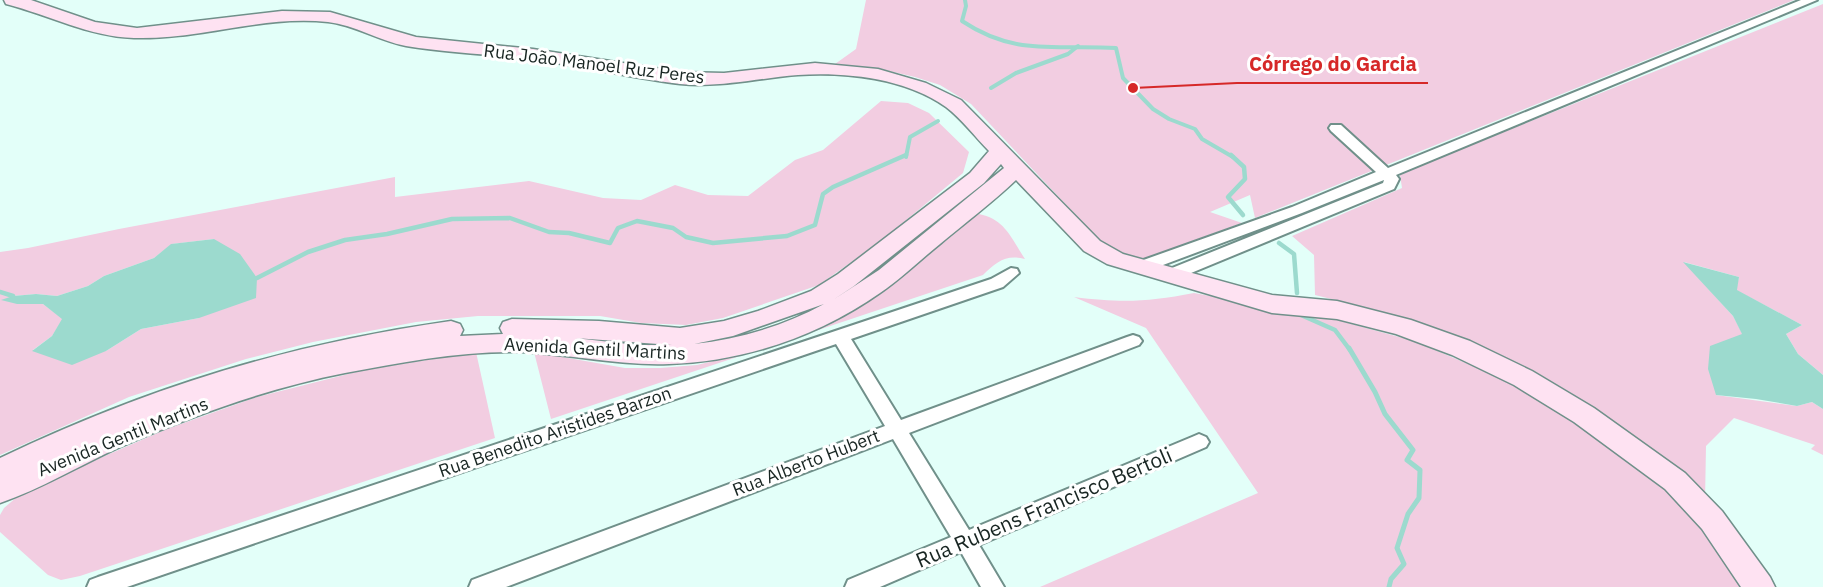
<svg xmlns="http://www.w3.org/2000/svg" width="1823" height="587" font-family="'IBM Plex Sans',sans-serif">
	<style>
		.green { fill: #f2cde1; fill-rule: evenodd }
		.water { fill: #9cdace }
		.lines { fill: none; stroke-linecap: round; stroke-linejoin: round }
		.stream-far2 { stroke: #9cdace; stroke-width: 4 }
		.stream-far1 { stroke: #9cdace; stroke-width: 4.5 }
		.stream { stroke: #9cdace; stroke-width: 5 }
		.street-casing { stroke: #70908a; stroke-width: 4 }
		.secondary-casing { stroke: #70908a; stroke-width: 3 }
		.street { fill: #fff; fill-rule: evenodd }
		.secondary { fill: #fee2f2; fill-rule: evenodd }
		.labels { text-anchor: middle; stroke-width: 6; stroke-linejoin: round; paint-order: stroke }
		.street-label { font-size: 18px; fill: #182522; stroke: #fff }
		.near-street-label { font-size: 21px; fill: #182522; stroke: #fff }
		.leader { fill: none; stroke: #d62828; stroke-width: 2 }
		.callout-dot { fill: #d62828; stroke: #fff; stroke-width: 2 }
		.callout-label { font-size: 20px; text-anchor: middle; font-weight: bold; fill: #d62828; stroke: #fff; stroke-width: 6; stroke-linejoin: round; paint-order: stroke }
	</style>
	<rect width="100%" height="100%" fill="#e3fff9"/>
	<!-- green -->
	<g class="green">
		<polygon points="866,0 1794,0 1255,218 1250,195 1210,212 1242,223 1143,259 1121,255 1106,247 971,104 940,85 915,77 885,70 835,64 856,49"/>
		<polygon points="1823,4 1823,375 1798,354 1786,334 1802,325 1736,290 1739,277 1684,262 1733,316 1743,335 1716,395 1797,406 1812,402 1823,409 1823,455 1811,449 1815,445 1734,418 1706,446 1705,501 1500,356 1380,311 1315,295 1314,255 1292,236 1402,188 1400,175 1411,169"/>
		<path d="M881,101L908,103L929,113L969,152L963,173L881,241L819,285L723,318L686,325L641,323L600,316H478L416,322L313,342L246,359L129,397L0,455V252L28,248L119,229L395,177V197L529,181L603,198L641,200L675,185L708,195L748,196L795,160L823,150ZM214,239L199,318L141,329L106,351L33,350L52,336L63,319L43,304L13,296L36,294L57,296L88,286L104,276L154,258L172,244Z"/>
		<path d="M979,214C1005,219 1011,238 1025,259C1006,254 996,262 983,275L551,419L534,352L625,368H660L697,365L782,344L855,310L966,219Z"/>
		<path d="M1194,293L1333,319L1414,341L1494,375L1576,420L1634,462L1683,504L1742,587H1040L1258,493L1146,328L1074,297C1121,303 1148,302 1194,293Z"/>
		<polygon points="476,352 495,438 80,576 61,580 48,575 0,532 0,515 4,508 24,491 167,429 257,397 364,370"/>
	</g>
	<!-- water -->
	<g class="water">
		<polygon points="214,239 240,254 257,278 256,298 199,318 141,329 106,351 72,365 32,351 52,336 62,319 43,304 17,304 1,300 13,296 36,294 57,296 88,286 104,276 154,258 171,244"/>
		<polygon points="1683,262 1739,277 1737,290 1802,325 1786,334 1798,354 1823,375 1823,409 1812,402 1797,406 1756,399 1716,395 1708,369 1710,346 1742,334 1733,316"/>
	</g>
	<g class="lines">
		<!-- stream-far2 -->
		<g class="stream-far2">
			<path d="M965,0L966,6L962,21C1016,57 1056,44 1116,48L1123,78L1153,109L1169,119L1195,129L1202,139L1233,157"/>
			<polyline points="991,88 1016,73 1068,54 1078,46"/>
			<polyline points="906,157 910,137 938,121"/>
		</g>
		<!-- stream-far1 -->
		<g class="stream-far1">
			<polyline points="1231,155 1244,167 1245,179 1228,197 1243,215"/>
			<polyline points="1279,243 1294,254 1297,293"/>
			<polyline points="257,278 308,252 345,240 387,234 452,219 510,218 549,232 569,233 610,243 618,228 637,221 673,228 686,237 713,243 787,236 815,225 823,194 833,187 906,155"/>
			<polyline points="0,292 13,296"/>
			<polyline points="1301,315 1335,330 1350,350"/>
		</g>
		<!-- stream -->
		<polyline class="stream" points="1349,348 1375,392 1385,414 1413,450 1407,460 1420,470 1419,498 1408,514 1397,548 1404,564 1391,579 1389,587"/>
		<!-- street casing -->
		<g class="street-casing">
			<g id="street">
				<polygon points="1801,0 1817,0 1396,175 1399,179 1394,189 1179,278 1167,278 1165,274 1167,270 1383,183 1384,180 1302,213 1147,271 1135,271 1133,267 1135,263 1292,207 1376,172 1331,131 1329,128 1331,125 1341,125 1388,168"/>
				<polygon points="1011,268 1017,269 1019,273 1003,287 851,339 901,420 1127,337 1133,335 1139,337 1142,341 1139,345 909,433 969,530 1192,437 1199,434 1206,437 1209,442 1206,447 979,545 1004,587 981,587 961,552 880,587 845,587 848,580 951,537 893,439 506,587 469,587 472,580 885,426 836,344 127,587 87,587 90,580 98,577 991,279"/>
			</g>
		</g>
		<!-- secondary casing -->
		<g class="secondary-casing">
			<path id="secondary" d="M4,0H31L95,22L137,28L282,11L330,12L416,37L533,49L681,72L724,73L815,63L878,69L926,83L961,100L1100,241L1123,254L1272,295L1337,301L1411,320L1470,341L1532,371L1594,408L1685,473L1722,511L1770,577L1775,587H1741L1702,529L1665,489L1574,422L1514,385L1452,355L1396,334L1337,319L1272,313L1107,264L1084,251L1016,180C992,203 965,223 940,244C920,260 902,278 880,293C819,336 743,362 669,364C619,366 570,354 520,352C461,351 403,362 345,373C268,388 192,416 120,447C80,465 41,489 0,503V458C148,387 289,344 451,321L460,324L463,330L460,336L503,334L500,328L503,322L512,319L599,321L680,328L724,321L758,311L811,291L838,274L970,173L989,151C975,137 962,119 946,107C905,78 846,72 798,75C759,78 720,88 680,84C631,78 583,66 534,60C491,54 448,53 406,46C379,41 355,25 328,22C262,15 200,40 134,38C90,37 49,15 6,4ZM1001,164L1004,168L879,270L833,300L854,286L984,183ZM824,304C784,326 739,339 694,344L733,336ZM575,338L672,345H636Z"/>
		</g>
		<!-- street -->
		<use href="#street" class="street"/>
		<!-- secondary -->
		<use href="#secondary" class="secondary"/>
	</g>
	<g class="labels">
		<!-- street labels -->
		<g class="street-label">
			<text transform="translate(594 64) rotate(7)" y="6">Rua João Manoel Ruz Peres</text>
			<text transform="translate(595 349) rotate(3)" y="6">Avenida Gentil Martins</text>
			<text transform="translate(555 432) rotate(-19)" y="6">Rua Benedito Aristides Barzon</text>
			<text transform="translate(123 437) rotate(-22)" y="6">Avenida Gentil Martins</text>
			<text transform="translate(806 463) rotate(-21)" y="6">Rua Alberto Hubert</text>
		</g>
		<!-- near-street labels -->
		<g class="near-street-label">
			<text transform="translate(1044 508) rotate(-23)" y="7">Rua Rubens Francisco Bertoli</text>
		</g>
	</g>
	<!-- callouts -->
	<path class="leader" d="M1133 88L1237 83H1428"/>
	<circle class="callout-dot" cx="1133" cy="88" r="6"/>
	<g class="callout-label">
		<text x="1333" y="71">Córrego do Garcia</text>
	</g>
</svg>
